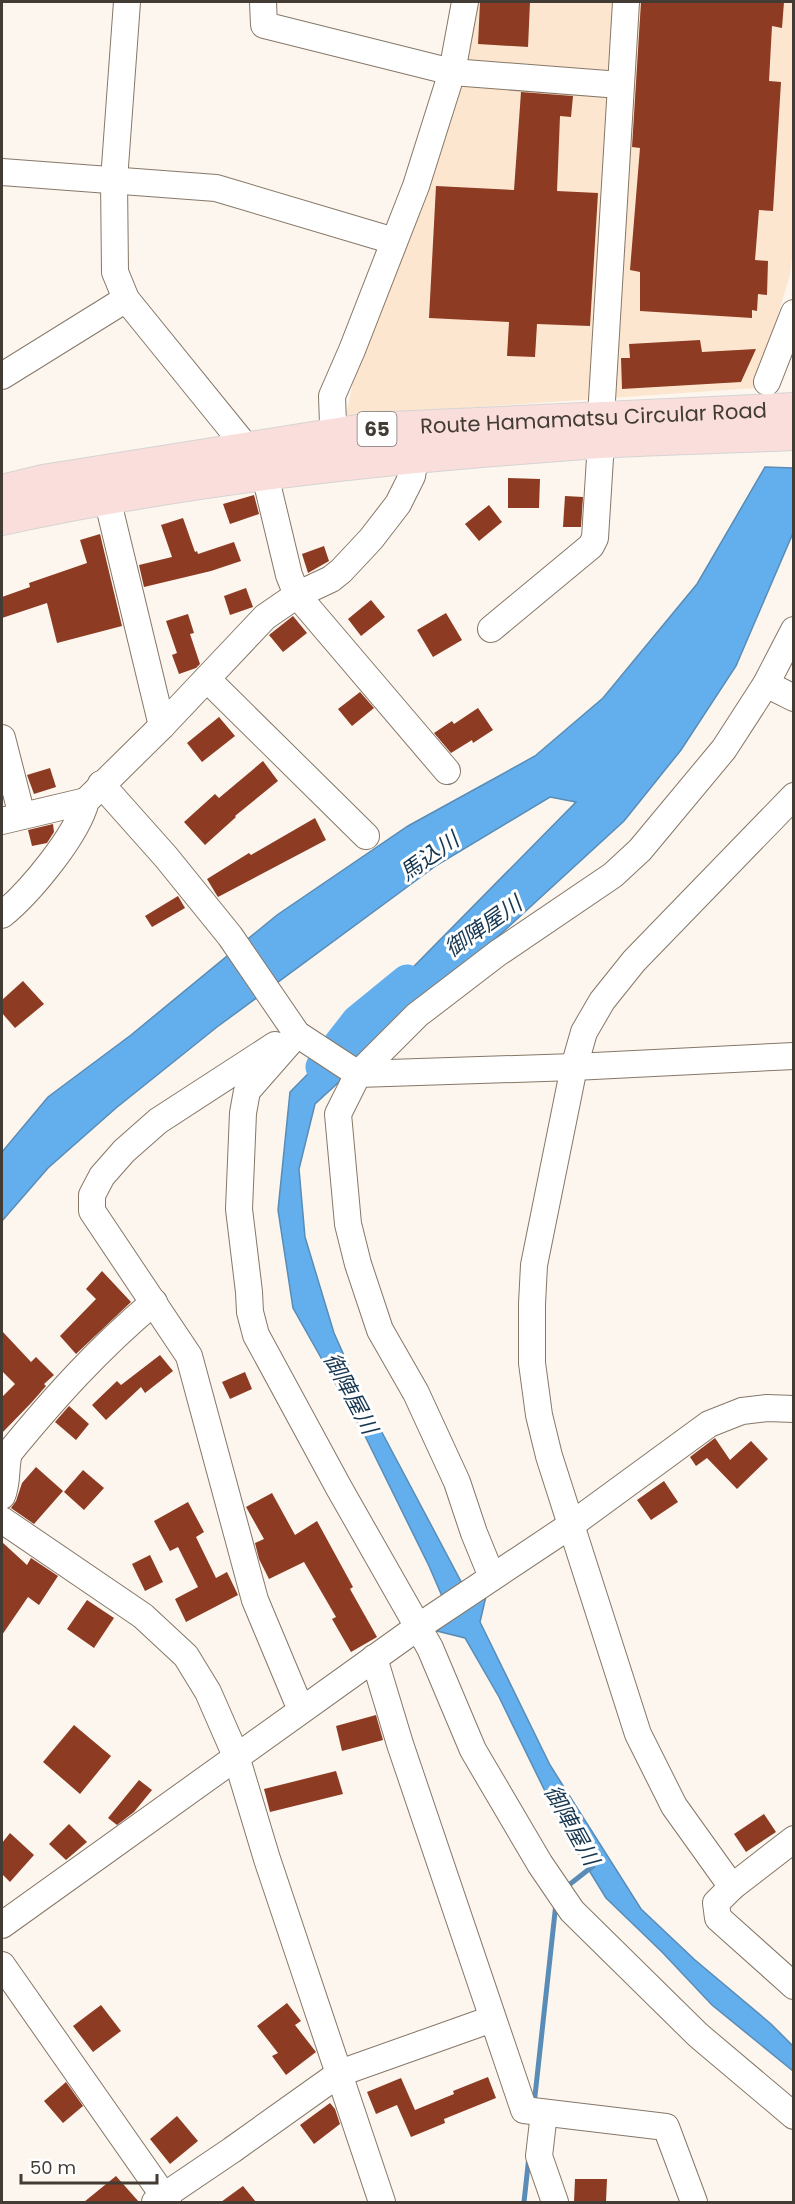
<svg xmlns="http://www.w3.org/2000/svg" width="795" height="2204" font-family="Poppins,'Noto Sans JP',sans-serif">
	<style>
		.built { fill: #fde6cf }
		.water { fill: #63afed; stroke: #598cb6; stroke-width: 1.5 }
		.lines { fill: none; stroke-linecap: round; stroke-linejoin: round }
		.stream { stroke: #598cb6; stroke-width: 5 }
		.river { stroke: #63afed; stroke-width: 33 }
		.building { fill: #8d3b22 }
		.minor-casing { stroke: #867767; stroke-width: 28 }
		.major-casing { stroke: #d5d4d3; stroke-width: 34 }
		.minor { stroke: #fff; stroke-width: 26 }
		.major { stroke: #fadedc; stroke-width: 32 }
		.labels { text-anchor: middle; stroke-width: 6; stroke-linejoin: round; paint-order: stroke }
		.shield { fill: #fff; stroke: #7b7672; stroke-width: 1.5 }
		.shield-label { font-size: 20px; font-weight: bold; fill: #423c35 }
		.street-label { font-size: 21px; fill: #423c35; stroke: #fff }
		.water-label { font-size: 22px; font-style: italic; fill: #173751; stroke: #fff }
	</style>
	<rect width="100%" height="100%" fill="#fcf6ef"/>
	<!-- built -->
	<polygon class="built" points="472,2 793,2 793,248 790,275 756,388 346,416 355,372"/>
	<!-- water -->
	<polygon class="water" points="765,467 793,468 793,533 736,666 681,750 624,821 315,1104 299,1169 305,1237 334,1333 360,1391 473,1604 487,1592 480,1622 550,1765 641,1909 695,1960 771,2024 793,2046 793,2071 712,2005 662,1952 606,1898 563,1828 499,1697 465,1638 437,1631 451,1617 429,1566 364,1434 293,1308 278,1210 290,1092 576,802 550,797 437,865 217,1027 116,1108 48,1168 2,1221 2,1152 48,1097 131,1035 277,915 408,826 535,756 603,698 697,584"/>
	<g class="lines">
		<!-- stream -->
		<g class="stream">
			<polyline points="565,1888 593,1866"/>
			<polyline points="534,2105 556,1903"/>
			<polyline points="524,2202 529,2156"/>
		</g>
		<!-- river -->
		<polyline class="river" points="322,1067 358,1021 407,981"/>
	</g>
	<!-- building -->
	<g class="building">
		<polygon points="480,2 530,2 528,47 478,44"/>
		<polygon points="641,2 784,2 782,28 772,26 769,81 781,82 773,211 759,210 755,260 768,261 767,295 758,294 757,311 752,310 752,318 640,311 640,272 630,270 640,148 632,147"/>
		<polygon points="521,92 573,96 571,117 560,116 557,191 598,193 590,326 537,324 535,357 507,356 509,322 429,318 436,186 514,190"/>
		<polygon points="700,340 702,352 756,349 741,382 622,389 621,358 630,358 629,344"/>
		<polygon points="508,478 540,479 539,508 508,508"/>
		<polygon points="254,495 259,514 230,524 223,504"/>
		<polygon points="565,496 583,497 581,527 563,527"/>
		<polygon points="489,505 502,522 479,541 465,524"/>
		<polygon points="183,518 195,552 197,551 198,554 234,542 241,561 211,571 144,587 139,565 172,557 161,525"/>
		<polygon points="100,534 122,626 57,643 47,603 2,618 2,597 30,587 29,583 87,563 80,540"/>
		<polygon points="324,546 329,561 308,573 302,554"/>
		<polygon points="246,588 253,607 230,615 224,596"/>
		<polygon points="371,600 385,617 361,636 348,619"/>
		<polygon points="446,613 462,640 433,657 417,630"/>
		<polygon points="188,614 194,633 190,634 200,664 196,668 179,674 172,655 177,653 166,621"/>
		<polygon points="293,616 307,633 283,652 269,635"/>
		<polygon points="360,692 374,708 352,726 338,709"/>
		<polygon points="478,708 493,730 473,743 472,740 451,753 434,733 452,721 454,724"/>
		<polygon points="219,717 235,736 202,762 187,743"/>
		<polygon points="263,761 278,781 235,816 236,817 205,845 184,822 215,794 219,798"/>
		<polygon points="50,768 56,787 34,794 27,775"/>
		<polygon points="315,818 326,840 218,897 216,894 207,879 249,853 251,855"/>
		<polygon points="53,824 54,832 47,843 32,846 28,830"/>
		<polygon points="178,896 185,908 152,927 145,916"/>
		<polygon points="23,981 44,1004 15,1028 2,1013 2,1000"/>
		<polygon points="102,1271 131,1302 76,1354 60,1336 96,1299 86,1289"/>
		<polygon points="2,1331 31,1362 36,1357 54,1375 44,1384 46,1386 32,1402 2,1433 2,1397 15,1384 2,1371"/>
		<polygon points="160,1355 173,1371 145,1393 141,1387 106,1420 92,1405 117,1381 121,1385"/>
		<polygon points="245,1372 252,1389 230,1399 222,1382"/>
		<polygon points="69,1406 89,1424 76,1440 55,1422"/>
		<polygon points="715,1438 730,1460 751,1441 768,1459 737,1489 707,1458 696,1466 690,1457"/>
		<polygon points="36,1467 63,1491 34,1524 11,1508 16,1501 22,1483"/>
		<polygon points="83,1470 104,1488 84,1510 64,1492"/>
		<polygon points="664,1481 678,1502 651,1520 637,1500"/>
		<polygon points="272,1493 295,1535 317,1521 353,1587 350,1589 377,1637 351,1652 332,1619 336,1617 304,1562 269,1579 259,1559 255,1543 264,1539 246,1507"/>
		<polygon points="188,1502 204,1532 196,1537 216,1578 227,1572 238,1595 186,1622 175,1599 198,1587 178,1547 170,1551 154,1521"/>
		<polygon points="2,1542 27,1565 31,1558 58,1576 39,1605 28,1597 2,1635"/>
		<polygon points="150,1555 163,1582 145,1591 132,1564"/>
		<polygon points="87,1600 114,1618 94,1648 67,1629"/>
		<polygon points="376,1715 383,1740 342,1751 336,1726"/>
		<polygon points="74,1725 111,1756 80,1794 43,1762"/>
		<polygon points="336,1771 343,1794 270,1812 264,1789"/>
		<polygon points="139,1780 152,1790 134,1812 117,1825 108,1818"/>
		<polygon points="764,1814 776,1832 746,1852 734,1834"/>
		<polygon points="69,1824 87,1842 66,1860 49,1844"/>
		<polygon points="10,1833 34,1855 10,1882 2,1874 2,1843"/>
		<polygon points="287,2003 301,2021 295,2025 316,2052 286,2075 272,2056 278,2053 257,2026"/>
		<polygon points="101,2005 121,2031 93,2052 73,2026"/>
		<polygon points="488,2077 496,2098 444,2119 445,2123 411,2137 397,2105 376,2114 367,2092 401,2078 415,2110 454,2094 453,2091"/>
		<polygon points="66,2082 83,2106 63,2123 44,2101"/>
		<polygon points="330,2103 335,2109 340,2124 314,2144 300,2125"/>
		<polygon points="177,2116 198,2141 170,2164 150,2139"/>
		<polygon points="116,2176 139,2202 84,2202"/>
		<polygon points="575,2179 607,2179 606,2202 574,2202"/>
		<polygon points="243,2186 256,2202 221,2202"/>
	</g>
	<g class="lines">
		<!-- minor casing -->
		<g class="minor-casing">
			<g id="minor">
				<polyline points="127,2 114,180 115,272 126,299 246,447"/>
				<polyline points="263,2 264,25 452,72 620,85"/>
				<polyline points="2,172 216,188 394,241"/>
				<polyline points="2,376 126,299"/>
				<polyline points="767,382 794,313"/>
				<polyline points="601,417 626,2"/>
				<polyline points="334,452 332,396 352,350 416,186 452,72 465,2"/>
				<polyline points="265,475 289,575 297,595 447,771"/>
				<polyline points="107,498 162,726"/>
				<polyline points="491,629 591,546 595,538 601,442"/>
				<polyline points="207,679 366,836"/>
				<polyline points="766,684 794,698"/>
				<polyline points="2,738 22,816"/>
				<polyline points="101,784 166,857 230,936 297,1034 358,1074 574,1067 794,1056"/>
				<polyline points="2,821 86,801"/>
				<path d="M2,915C29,893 77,836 86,801L162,726L265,617L297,595L331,579L341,571L371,539L398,504L412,476L415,457"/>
				<polyline points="297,1034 247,1091 243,1113 239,1209 249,1292 250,1312 256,1335 339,1488 430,1648 473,1750 540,1864 572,1911 698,2035 794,2116"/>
				<polyline points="275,1045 158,1121 124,1151 102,1176 92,1195 92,1211 189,1356 255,1600 301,1710"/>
				<path d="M2,1496C8,1482 5,1467 9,1453C55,1397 98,1349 154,1302"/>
				<polyline points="2,1520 143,1616 186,1656 208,1692 236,1756 267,1859 382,2202"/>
				<polyline points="492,1577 474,1533 457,1482 416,1393 380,1330 358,1264 348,1224 338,1114 358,1074 417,1015 498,953 613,875 640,850 724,749 766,684 794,630"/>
				<polyline points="374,1658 400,1744 524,2110 666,2127 694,2202"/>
				<polyline points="794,1839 732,1887 716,1903 718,1918 794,1986"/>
				<polyline points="732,1887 674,1806 638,1734 549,1456 539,1415 532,1363 532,1304 534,1265 574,1067 584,1032 602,1001 634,961 794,796"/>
				<polyline points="2,1925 418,1627 571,1525 709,1424 742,1411 767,1408 794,1409"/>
				<polyline points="2,1965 168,2202"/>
				<polyline points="544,2113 539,2156 555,2202"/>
				<polyline points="155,2202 232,2150 340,2073 492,2019"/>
			</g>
		</g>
		<!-- major casing -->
		<g class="major-casing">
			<g id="major">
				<path id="s1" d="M2,491L43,481L370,429L794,409"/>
				<path d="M2,519C198,476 399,456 599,442C664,438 729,437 794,434"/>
			</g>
		</g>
		<!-- minor -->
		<use href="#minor" class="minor"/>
		<!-- major -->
		<use href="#major" class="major"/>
	</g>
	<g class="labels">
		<!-- shield labels -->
		<rect class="shield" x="357.5" y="412" width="39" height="34" rx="4.5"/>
		<g class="shield-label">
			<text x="377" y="436">65</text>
		</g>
		<!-- street labels -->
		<g class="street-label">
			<text dy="7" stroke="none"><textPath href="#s1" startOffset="597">Route Hamamatsu Circular Road</textPath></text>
		</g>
		<!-- water labels -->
		<g class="water-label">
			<text transform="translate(429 856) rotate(-35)" y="8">馬込川</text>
			<text transform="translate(483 926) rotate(-35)" y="8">御陣屋川</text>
			<text transform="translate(351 1393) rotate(62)" y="8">御陣屋川</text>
			<text transform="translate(572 1825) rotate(61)" y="8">御陣屋川</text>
		</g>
	</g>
	<!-- border -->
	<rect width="795" height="2204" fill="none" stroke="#423c35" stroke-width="6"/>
	<!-- scale -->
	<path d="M21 2174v9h136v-9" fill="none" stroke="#423c35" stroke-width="3"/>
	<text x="30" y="2174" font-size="18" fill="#423c35" stroke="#ffffff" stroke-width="4.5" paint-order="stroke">50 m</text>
</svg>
